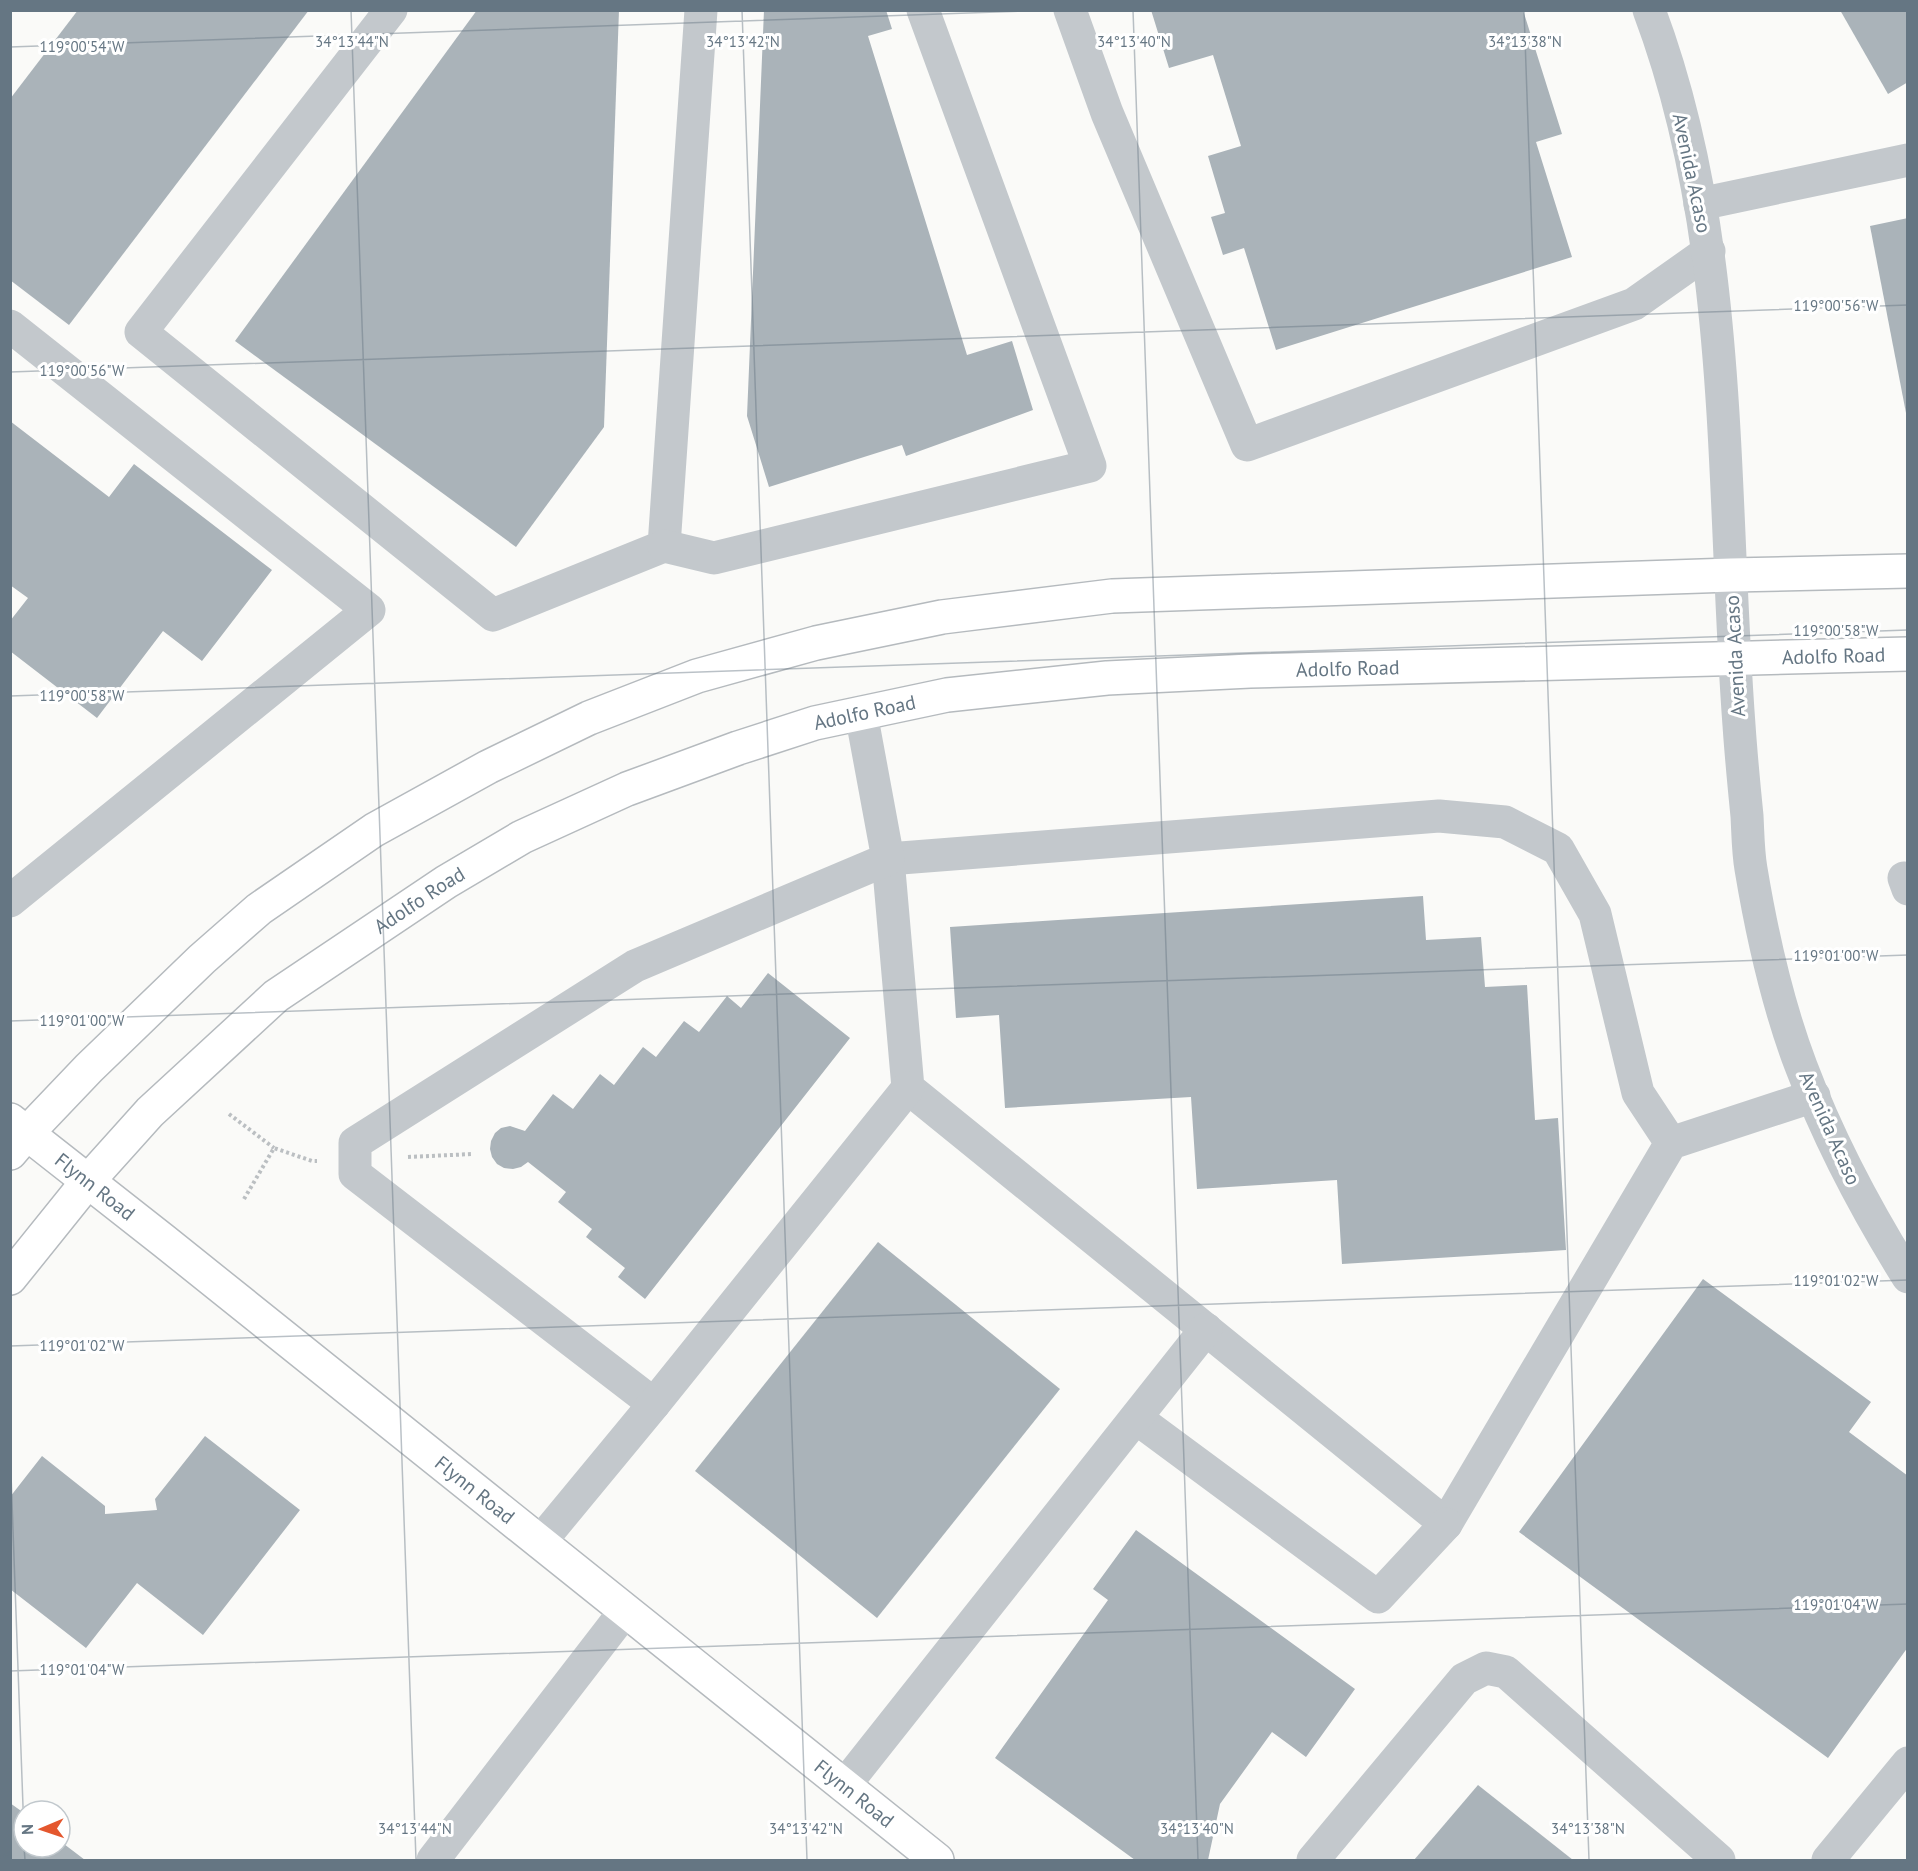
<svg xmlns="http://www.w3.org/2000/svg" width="1918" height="1871" font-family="'PT Sans',sans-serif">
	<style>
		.building { fill: #aab3b9 }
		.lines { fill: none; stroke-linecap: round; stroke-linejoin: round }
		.major-casing { stroke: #b5babe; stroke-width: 36 }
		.path { stroke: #bbbfc2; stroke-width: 4; stroke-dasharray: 3 3; stroke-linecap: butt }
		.minor { stroke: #c3c8cc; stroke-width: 33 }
		.major { stroke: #fff; stroke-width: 33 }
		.ticks { fill: none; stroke: #657683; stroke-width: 1.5; stroke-opacity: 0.45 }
		.labels { text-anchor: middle; stroke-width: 6; stroke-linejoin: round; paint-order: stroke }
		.street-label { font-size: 20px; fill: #657683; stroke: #fff }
		.ticks-label { font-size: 15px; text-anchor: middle; fill: #657683; stroke: #fff; stroke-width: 6; stroke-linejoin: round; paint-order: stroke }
	</style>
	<rect width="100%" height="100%" fill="#fafaf8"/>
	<!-- building -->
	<g class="building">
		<polygon points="78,10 309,10 69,325 10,280 10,99"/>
		<polygon points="477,10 619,10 604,427 516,547 235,341"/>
		<polygon points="764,10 886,10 892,29 868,36 967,355 1012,341 1033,410 906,456 902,445 769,487 747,416"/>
		<polygon points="1151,10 1523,10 1562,134 1536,142 1572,257 1276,350 1244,248 1223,255 1211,217 1225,213 1208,156 1241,146 1213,55 1169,68"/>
		<polygon points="1840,10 1908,10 1908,82 1888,94"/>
		<polygon points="1908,218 1908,413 1906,413 1870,226"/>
		<polygon points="10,421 109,497 134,464 272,570 202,661 163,631 97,718 10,651 10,621 28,598 10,585"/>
		<polygon points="1423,896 1426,940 1481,937 1485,987 1527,985 1535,1120 1558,1118 1566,1250 1342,1264 1337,1180 1197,1189 1191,1097 1005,1108 999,1015 956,1018 950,927"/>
		<polygon points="768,973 850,1038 645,1299 618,1277 625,1268 586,1237 592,1229 558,1202 566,1192 528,1162 521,1167 513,1169 504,1168 497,1164 492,1157 490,1149 491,1141 495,1133 501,1128 510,1126 525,1131 553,1094 573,1109 600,1074 614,1085 643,1047 656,1057 684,1021 699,1032 727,996 741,1008"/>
		<polygon points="878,1242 1060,1389 877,1618 695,1471"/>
		<polygon points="1703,1279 1871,1402 1849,1432 1908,1476 1908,1647 1828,1758 1519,1532"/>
		<polygon points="205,1436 300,1510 203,1635 137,1583 86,1648 10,1589 10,1497 42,1456 105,1506 105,1514 157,1510 155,1499"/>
		<polygon points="1136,1530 1355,1689 1306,1757 1272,1732 1220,1804 1208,1860 1135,1860 995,1758 1108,1600 1093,1589"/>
		<polygon points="1478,1785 1573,1860 1414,1860"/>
		<polygon points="10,1803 24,1813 24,1847 60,1847 60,1841 85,1860 10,1860"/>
	</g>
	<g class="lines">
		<!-- major casing -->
		<g class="major-casing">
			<g id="major">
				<path id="s1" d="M10,1120L164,1241L937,1860"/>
				<polyline points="10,1153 27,1133 89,1068 202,959 259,909 374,830 488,767 589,718 697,676 816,643 942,617 1112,596 1731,575 1908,571"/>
				<path id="s2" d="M10,1278L88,1181L150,1112L276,996L446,882L522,837L627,789L738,748L815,723L947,695L1107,678L1250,671L1908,654"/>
			</g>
		</g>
		<!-- path -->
		<g class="path">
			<polyline points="229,1114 274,1148"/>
			<polyline points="408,1157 473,1154"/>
			<polyline points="244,1199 274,1148 312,1161 317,1161"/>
		</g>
		<!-- minor -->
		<g class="minor">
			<polyline points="391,10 141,332 493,615 664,546 701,10"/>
			<polyline points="1070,10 1107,113 1247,445 1634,304 1709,251"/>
			<path d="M1649,10C1735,238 1721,486 1739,725C1741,755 1744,786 1747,816C1748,834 1748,852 1751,869C1762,935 1777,1003 1801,1066C1829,1140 1866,1210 1908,1277"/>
			<polyline points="1700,204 1908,160"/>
			<polyline points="10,326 369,610 10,901"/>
			<polyline points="664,546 714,558 1090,466 923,10"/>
			<polyline points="1904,878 1908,889"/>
			<polyline points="1671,1143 1446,1524 908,1088 888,859 1439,816 1505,822 1558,849 1595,914 1638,1093 1671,1143 1814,1096"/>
			<polyline points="654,1404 355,1174 355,1143 635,966 888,859 861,713"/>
			<polyline points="1136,1418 1378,1597 1446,1524"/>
			<polyline points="540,1542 654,1404 908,1088"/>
			<polyline points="844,1786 1206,1329"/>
			<polyline points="433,1860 625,1611"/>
			<polyline points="1313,1860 1464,1679 1486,1668 1506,1672 1719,1860"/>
			<polyline points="1828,1860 1908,1763"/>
		</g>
		<!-- major -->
		<use href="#major" class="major"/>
	</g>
	<!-- ticks -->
	<path class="ticks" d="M351,10L416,1860M742,10L807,1860M1133,10L1198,1860M1524,10L1589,1860M10,47L1054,10M10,372L1908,305M10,696L1908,630M10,1021L1908,955M10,1346L1908,1280M10,1447L24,1834M10,1671L1908,1604M24,1847L25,1860"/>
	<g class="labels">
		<!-- street labels -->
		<g class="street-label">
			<text transform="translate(1692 173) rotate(78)" y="7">Avenida Acaso</text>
			<text transform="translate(1735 656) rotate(-93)" y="7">Avenida Acaso</text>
			<text dy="7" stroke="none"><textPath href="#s2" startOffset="2019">Adolfo Road</textPath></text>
			<text dy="7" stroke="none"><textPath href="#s2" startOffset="1533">Adolfo Road</textPath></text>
			<text dy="7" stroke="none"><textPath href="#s2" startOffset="1047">Adolfo Road</textPath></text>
			<text dy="7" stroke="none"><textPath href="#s2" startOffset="561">Adolfo Road</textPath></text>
			<text transform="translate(1830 1128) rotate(66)" y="7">Avenida Acaso</text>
			<text dy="7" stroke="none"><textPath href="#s1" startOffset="108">Flynn Road</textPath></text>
			<text dy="7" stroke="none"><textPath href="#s1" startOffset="594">Flynn Road</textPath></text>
			<text dy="7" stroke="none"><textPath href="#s1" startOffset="1080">Flynn Road</textPath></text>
		</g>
	</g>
	<g class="ticks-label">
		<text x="352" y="47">34°13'44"N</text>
		<text x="743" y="47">34°13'42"N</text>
		<text x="1134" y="47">34°13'40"N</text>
		<text x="1525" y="47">34°13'38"N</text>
		<text x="82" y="52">119°00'54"W</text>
		<text x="1836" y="311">119°00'56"W</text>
		<text x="82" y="376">119°00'56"W</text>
		<text x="1836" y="636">119°00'58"W</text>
		<text x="82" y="701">119°00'58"W</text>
		<text x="1836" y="961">119°01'00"W</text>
		<text x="82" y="1026">119°01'00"W</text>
		<text x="1836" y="1286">119°01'02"W</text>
		<text x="82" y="1351">119°01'02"W</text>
		<text x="1836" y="1610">119°01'04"W</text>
		<text x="82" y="1675">119°01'04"W</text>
		<text x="415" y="1834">34°13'44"N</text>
		<text x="806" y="1834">34°13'42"N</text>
		<text x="1197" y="1834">34°13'40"N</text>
		<text x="1588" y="1834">34°13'38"N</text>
	</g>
	<!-- border -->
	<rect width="1918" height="1871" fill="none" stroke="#657683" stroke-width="24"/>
	<!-- north arrow -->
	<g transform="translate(42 1829) rotate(268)"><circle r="28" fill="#ffffff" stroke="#c1c8cd" stroke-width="1.5"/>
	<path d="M0-4.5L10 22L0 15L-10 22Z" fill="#e4572e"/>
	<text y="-9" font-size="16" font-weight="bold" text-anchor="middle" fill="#657683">N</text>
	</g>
</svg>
